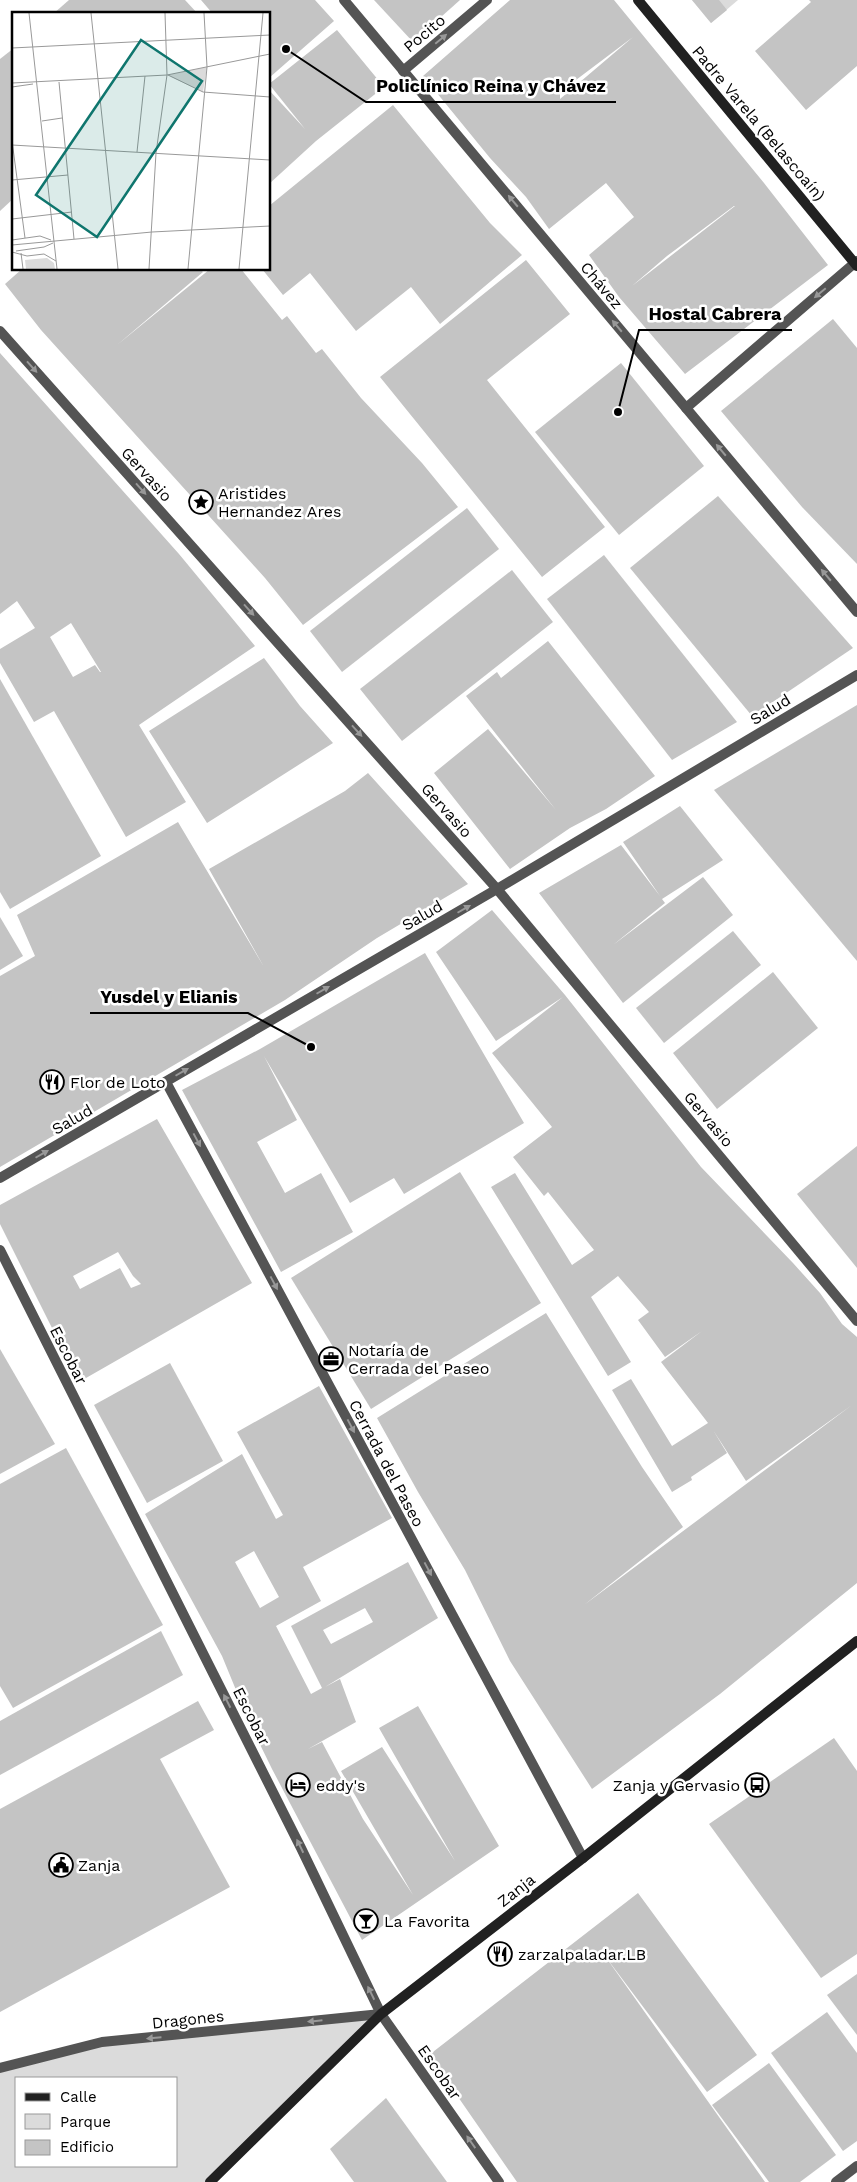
<svg xmlns="http://www.w3.org/2000/svg" width="857" height="2182" font-family="'Work Sans',sans-serif">
	<style>
		.green { fill: #dbdbdb; fill-rule: evenodd }
		.building { fill: #c4c4c4; fill-rule: evenodd }
		.lines { fill: none; stroke-linecap: round; stroke-linejoin: round }
		.street { stroke: #545454; stroke-width: 10 }
		.secondary { stroke: #212121; stroke-width: 10 }
		.oneway { fill: #989898 }
		.labels { text-anchor: middle; stroke-width: 5; stroke-linejoin: round; paint-order: stroke }
		.street-label { font-size: 16px; fill: #000; stroke: #fff }
		.poi-label { font-size: 16px; fill: #000; stroke: #fff; text-anchor: start }
		.inset-road { fill: none; stroke: #999; stroke-width: 1 }
		.view { fill: #0f766e; fill-opacity: 0.15; stroke: #0f766e; stroke-width: 2.5 }
		.inset-edge { fill: none; stroke: #000; stroke-width: 2.5 }
		.leader { fill: none; stroke: #000; stroke-width: 2 }
		.callout-dot { fill: #000; stroke: #fff; stroke-width: 2 }
		.callout-label { font-size: 18px; text-anchor: middle; font-weight: bold; fill: #000; stroke: #fff; stroke-width: 5; stroke-linejoin: round; paint-order: stroke }
	</style>
	<rect width="100%" height="100%" fill="#fff"/>
	<!-- green -->
	<g class="green">
		<polygon points="692,0 738,0 711,23"/>
		<path d="M381,2014L210,2182H0V2068L102,2042ZM16,2078H176V2166H16Z"/>
	</g>
	<!-- building -->
	<g class="building">
		<polygon points="69,0 185,0 198,14 53,14"/>
		<polygon points="201,0 315,0 334,21 269,78 269,14 213,14"/>
		<polygon points="374,0 460,0 413,42"/>
		<path d="M510,0H614L764,183L828,265L685,374L619,297L589,255L634,217L606,183L549,229L526,197L490,158L423,76ZM633,37L560,99V92ZM734,206H735L632,286L667,256Z"/>
		<polygon points="692,0 719,0 727,10 711,23"/>
		<polygon points="809,0 857,0 857,66 806,110 755,51 811,2"/>
		<polygon points="337,30 384,87 316,141 269,184 269,90 305,129 269,84"/>
		<polygon points="14,48 14,198 0,211 0,59"/>
		<polygon points="393,105 490,223 522,255 440,324 411,287 356,331 310,273 283,295 262,269 269,269 269,206"/>
		<polygon points="526,260 570,314 487,380 605,527 542,577 380,377"/>
		<polygon points="22,269 200,269 203,272 117,345 210,269 241,269 282,320 287,316 316,353 322,349 361,398 422,463 458,507 303,625 265,578 41,330 5,284"/>
		<polygon points="833,319 857,348 857,564 802,507 721,411"/>
		<path d="M0,353L179,554L255,646L139,725L186,802L126,837L54,711L34,722L0,663V649L35,628L17,601L0,614ZM71,623L101,672H100L95,665L73,677L50,637Z"/>
		<polygon points="621,363 704,466 619,535 535,432"/>
		<polygon points="718,496 853,648 752,716 630,568"/>
		<polygon points="467,508 499,549 342,672 310,631"/>
		<polygon points="604,555 737,722 672,760 547,599"/>
		<polygon points="512,570 553,622 402,741 360,689"/>
		<polygon points="548,641 655,776 606,809 570,828 510,869 434,773 488,729 556,810 466,696 497,672 501,678"/>
		<polygon points="264,658 300,706 333,743 207,823 149,731"/>
		<polygon points="0,679 101,856 10,909 0,892"/>
		<polygon points="857,705 857,961 714,790"/>
		<polygon points="368,773 468,884 377,938 285,1000 0,1167 0,976 35,956 17,915 178,822 264,967 209,869 345,791"/>
		<polygon points="680,806 723,860 662,899 665,903 613,945 703,877 733,915 623,1003 539,893 621,845 660,896 623,842"/>
		<polygon points="492,910 565,995 701,1167 793,1263 820,1293 842,1324 857,1337 857,1583 720,1694 592,1789 510,1661 465,1570 418,1492 377,1418 546,1313 642,1467 683,1527 584,1605 852,1405 746,1481 713,1430 727,1453 691,1477 692,1480 672,1492 612,1390 631,1379 672,1446 708,1423 661,1362 702,1331 665,1357 638,1320 649,1312 618,1276 591,1297 631,1362 608,1376 491,1187 515,1173 572,1265 594,1250 548,1192 544,1196 513,1157 552,1127 492,1053 563,997 496,1041 436,952"/>
		<polygon points="0,917 23,956 0,970"/>
		<polygon points="733,931 761,965 664,1043 636,1008"/>
		<polygon points="425,953 524,1123 404,1194 394,1178 350,1203 264,1056 297,1120 257,1142 285,1193 321,1173 353,1232 281,1272 182,1090 260,1049"/>
		<polygon points="773,972 818,1028 717,1109 673,1053"/>
		<path d="M157,1119L252,1283L79,1382L0,1224V1205ZM118,1252L133,1276L141,1284L131,1288L120,1268L80,1289L73,1276Z"/>
		<polygon points="857,1146 857,1268 797,1194"/>
		<polygon points="460,1172 541,1303 371,1409 291,1278"/>
		<polygon points="0,1349 55,1444 0,1474"/>
		<polygon points="170,1363 223,1461 147,1503 94,1405"/>
		<path d="M319,1386L392,1518L303,1567L321,1601L276,1626L311,1694L322,1688L291,1626L408,1562L438,1618L325,1687L340,1679L356,1722L308,1749L322,1742L363,1819L413,1895L341,1771L382,1747L455,1861L379,1728L418,1706L499,1846L362,1940L272,1769L250,1724L222,1656L145,1514L242,1454L276,1519L283,1515L237,1432ZM254,1551L279,1597L260,1608L235,1562ZM365,1608L373,1622L331,1644L323,1630Z"/>
		<polygon points="66,1448 163,1625 13,1708 0,1686 0,1484"/>
		<polygon points="161,1631 183,1675 0,1775 0,1721"/>
		<polygon points="198,1701 214,1730 160,1759 230,1887 0,2012 0,1809"/>
		<polygon points="834,1738 857,1771 857,1954 821,1978 709,1824"/>
		<polygon points="638,1893 757,2055 707,2092 605,1956 765,2182 517,2182 429,2055"/>
		<polygon points="857,1974 857,2035 827,1995"/>
		<polygon points="827,2012 857,2053 857,2141 843,2151 771,2053"/>
		<polygon points="769,2063 836,2155 800,2182 769,2182 712,2105"/>
		<polygon points="386,2098 447,2182 354,2182 330,2149"/>
	</g>
	<g class="lines">
		<!-- street -->
		<g class="street">
			<polyline points="344,0 857,612"/>
			<polyline points="403,71 487,0"/>
			<polyline points="0,331 497,889 857,1321"/>
			<polyline points="686,408 857,261"/>
			<polyline points="166,1082 583,1858"/>
			<polyline points="0,1178 497,889 857,675"/>
			<polyline points="0,1250 301,1848 381,2014 499,2182"/>
			<polyline points="0,2068 102,2042 381,2014"/>
			<polyline points="836,2182 857,2166"/>
		</g>
		<!-- secondary -->
		<g class="secondary">
			<polyline points="638,0 857,266"/>
			<polyline points="210,2182 381,2014 583,1858 857,1641"/>
		</g>
	</g>
	<!-- one-way arrows -->
	<defs><path id="oneway-solid" d="M-6-.8H1V-3.2L6.5 0L1 3.2V.8H-6Z" transform="scale(1.25)"/></defs>
	<g class="oneway">
		<use href="#oneway-solid" transform="translate(441 39) rotate(-40)"/>
		<use href="#oneway-solid" transform="translate(513 201) rotate(-130)"/>
		<use href="#oneway-solid" transform="translate(820 293) rotate(140)"/>
		<use href="#oneway-solid" transform="translate(617 326) rotate(-130)"/>
		<use href="#oneway-solid" transform="translate(32 367) rotate(48)"/>
		<use href="#oneway-solid" transform="translate(721 450) rotate(-130)"/>
		<use href="#oneway-solid" transform="translate(141 489) rotate(48)"/>
		<use href="#oneway-solid" transform="translate(826 575) rotate(-130)"/>
		<use href="#oneway-solid" transform="translate(249 610) rotate(48)"/>
		<use href="#oneway-solid" transform="translate(357 731) rotate(48)"/>
		<use href="#oneway-solid" transform="translate(464 909) rotate(-30)"/>
		<use href="#oneway-solid" transform="translate(323 990) rotate(-30)"/>
		<use href="#oneway-solid" transform="translate(182 1072) rotate(-30)"/>
		<use href="#oneway-solid" transform="translate(197 1140) rotate(62)"/>
		<use href="#oneway-solid" transform="translate(42 1154) rotate(-30)"/>
		<use href="#oneway-solid" transform="translate(274 1283) rotate(62)"/>
		<use href="#oneway-solid" transform="translate(351 1426) rotate(62)"/>
		<use href="#oneway-solid" transform="translate(428 1569) rotate(62)"/>
		<use href="#oneway-solid" transform="translate(227 1701) rotate(-117)"/>
		<use href="#oneway-solid" transform="translate(300 1846) rotate(-116)"/>
		<use href="#oneway-solid" transform="translate(371 1993) rotate(-116)"/>
		<use href="#oneway-solid" transform="translate(315 2021) rotate(174)"/>
		<use href="#oneway-solid" transform="translate(154 2038) rotate(175)"/>
		<use href="#oneway-solid" transform="translate(471 2142) rotate(-125)"/>
	</g>
	<!-- icons -->
	<defs>
		<g id="sight-ring" transform="scale(1.25)"><circle r="9.5" fill="#fff" stroke="#000" stroke-width="1.5"/><path d="M0-6L1.8-2.2L6-1.7L2.9 1.2L3.7 5.4L0 3.3L-3.7 5.4L-2.9 1.2L-6-1.7L-1.8-2.2Z" fill="#000"/></g>
		<g id="restaurant-ring" transform="scale(1.25)"><circle r="9.5" fill="#fff" stroke="#000" stroke-width="1.5"/><path d="M-5-6h1v4h1v-4h1v4h1v-4h1v5L-1.5 .5V6h-2V.5L-5-1ZM5-6V6H3V1.5H1.5Q1.5-4 5-6Z" fill="#000"/></g>
		<g id="office-ring" transform="scale(1.25)"><circle r="9.5" fill="#fff" stroke="#000" stroke-width="1.5"/><path d="M-6-3h4V-5.5h4V-3h4V5H-6ZM-1-4.5V-3h2v-1.5ZM-6 0V1H6V0Z" fill="#000"/></g>
		<g id="hotel-ring" transform="scale(1.25)"><circle r="9.5" fill="#fff" stroke="#000" stroke-width="1.5"/><path d="M-6-4.5h1.5V1H6V5H4.5V3h-9V5H-6ZM-4 0a1.8 1.8 0 1 1 3.6 0ZM.5 0V-2.5h3Q6-2.5 6 0Z" fill="#000"/></g>
		<g id="bus-ring" transform="scale(1.25)"><circle r="9.5" fill="#fff" stroke="#000" stroke-width="1.5"/><path d="M-5-6H5V4H4V6H2V4H-2V6H-4V4H-5ZM-3.5-4V0h7V-4ZM-3.5 1.2v1.5H-2V1.2ZM2 1.2v1.5H3.5V1.2Z" fill="#000"/></g>
		<g id="civic-ring" transform="scale(1.25)"><circle r="9.5" fill="#fff" stroke="#000" stroke-width="1.5"/><path d="M-.6-6.5H3V-4.5H.6V-3L4-1V1h2V6H-6V1h2V-1L-.6-3ZM-1.2 2.5V6h2.4V2.5Z" fill="#000"/></g>
		<g id="bar-ring" transform="scale(1.25)"><circle r="9.5" fill="#fff" stroke="#000" stroke-width="1.5"/><path d="M-6-5H6L.8 .8V4.5H3.5V6h-7V4.5H-.8V.8Z" fill="#000"/></g>
	</defs>
	<g fill-rule="evenodd">
		<use href="#sight-ring" x="201" y="502"/>
		<use href="#restaurant-ring" x="52" y="1082"/>
		<use href="#office-ring" x="331" y="1359"/>
		<use href="#hotel-ring" x="298" y="1785"/>
		<use href="#bus-ring" x="757" y="1785"/>
		<use href="#civic-ring" x="61" y="1865"/>
		<use href="#bar-ring" x="366" y="1921"/>
		<use href="#restaurant-ring" x="500" y="1954"/>
	</g>
	<g class="labels">
		<!-- street labels -->
		<g class="street-label">
			<text transform="translate(424 33) rotate(-40)" y="6">Pocito</text>
			<text transform="translate(759 123) rotate(50)" y="6">Padre Varela (Belascoaín)</text>
			<text transform="translate(602 285) rotate(50)" y="6">Chávez</text>
			<text transform="translate(147 474) rotate(48)" y="6">Gervasio</text>
			<text transform="translate(770 709) rotate(-31)" y="6">Salud</text>
			<text transform="translate(447 810) rotate(48)" y="6">Gervasio</text>
			<text transform="translate(422 915) rotate(-30)" y="6">Salud</text>
			<text transform="translate(72 1119) rotate(-30)" y="6">Salud</text>
			<text transform="translate(709 1119) rotate(50)" y="6">Gervasio</text>
			<text transform="translate(69 1355) rotate(63)" y="6">Escobar</text>
			<text transform="translate(387 1463) rotate(62)" y="6">Cerrada del Paseo</text>
			<text transform="translate(252 1716) rotate(63)" y="6">Escobar</text>
			<text transform="translate(516 1890) rotate(-38)" y="6">Zanja</text>
			<text transform="translate(188 2019) rotate(-6)" y="6">Dragones</text>
			<text transform="translate(440 2072) rotate(55)" y="6">Escobar</text>
		</g>
		<!-- poi labels -->
		<g class="poi-label">
			<text x="218" y="499">Aristides<tspan x="218" dy="18">Hernandez Ares</tspan></text>
			<text x="70" y="1088">Flor de Loto</text>
			<text x="348" y="1356">Notaría de<tspan x="348" dy="18">Cerrada del Paseo</tspan></text>
			<text x="316" y="1791">eddy's</text>
			<text x="740" y="1791" text-anchor="end">Zanja y Gervasio</text>
			<text x="78" y="1871">Zanja</text>
			<text x="384" y="1927">La Favorita</text>
			<text x="518" y="1960">zarzalpaladar.LB</text>
		</g>
	</g>
	<!-- overview -->
	<g transform="translate(12 12)">
		<rect width="258" height="258" fill="#fff"/>
		<path d="M195,55L191,80L155,63ZM35,246L42,251L43,257H14L13,248Z" fill="#dbdbdb"/>
		<path class="inset-road" d="M17,1L45,257M79,1L106,257M0,36L258,23M156,63L191,80L258,85M47,70L62,227M0,71L155,63L258,42M0,75L21,72M30,109L50,106M0,129L13,226M0,133L258,148M125,140L133,64M0,168L56,163M0,207L60,200M0,228L28,224L39,228M0,233L140,220L258,214M4,239L32,235L41,231M0,240L15,244L32,242L44,249M9,241L11,257M137,257L144,141L155,63L153,1M176,257L195,55L192,1M227,257L251,1"/>
		<path class="view" d="M129,28L190,69L85,225L24,183Z"/>
		<rect width="258" height="258" class="inset-edge"/>
	</g>
	<!-- callouts -->
	<path class="leader" d="M286 49L366 102H616M618 412L639 330H792M311 1047L248 1013H90"/>
	<g class="callout-dot">
		<circle cx="286" cy="49" r="5"/>
		<circle cx="618" cy="412" r="5"/>
		<circle cx="311" cy="1047" r="5"/>
	</g>
	<g class="callout-label">
		<text x="491" y="92">Policlínico Reina y Chávez</text>
		<text x="715" y="320">Hostal Cabrera</text>
		<text x="169" y="1003">Yusdel y Elianis</text>
	</g>
	<!-- legend -->
	<rect x="15" y="2077" width="162" height="90" fill="#ffffff" stroke="#999999"/>
	<rect x="25" y="2093" width="25" height="8" fill="#212121" stroke="#999999"/>
	<text x="60" y="2102" font-size="15" fill="#000000">Calle</text>
	<rect x="25" y="2114" width="25" height="15" fill="#dbdbdb" stroke="#999999"/>
	<text x="60" y="2127" font-size="15" fill="#000000">Parque</text>
	<rect x="25" y="2140" width="25" height="15" fill="#c4c4c4" stroke="#999999"/>
	<text x="60" y="2152" font-size="15" fill="#000000">Edificio</text>
</svg>
